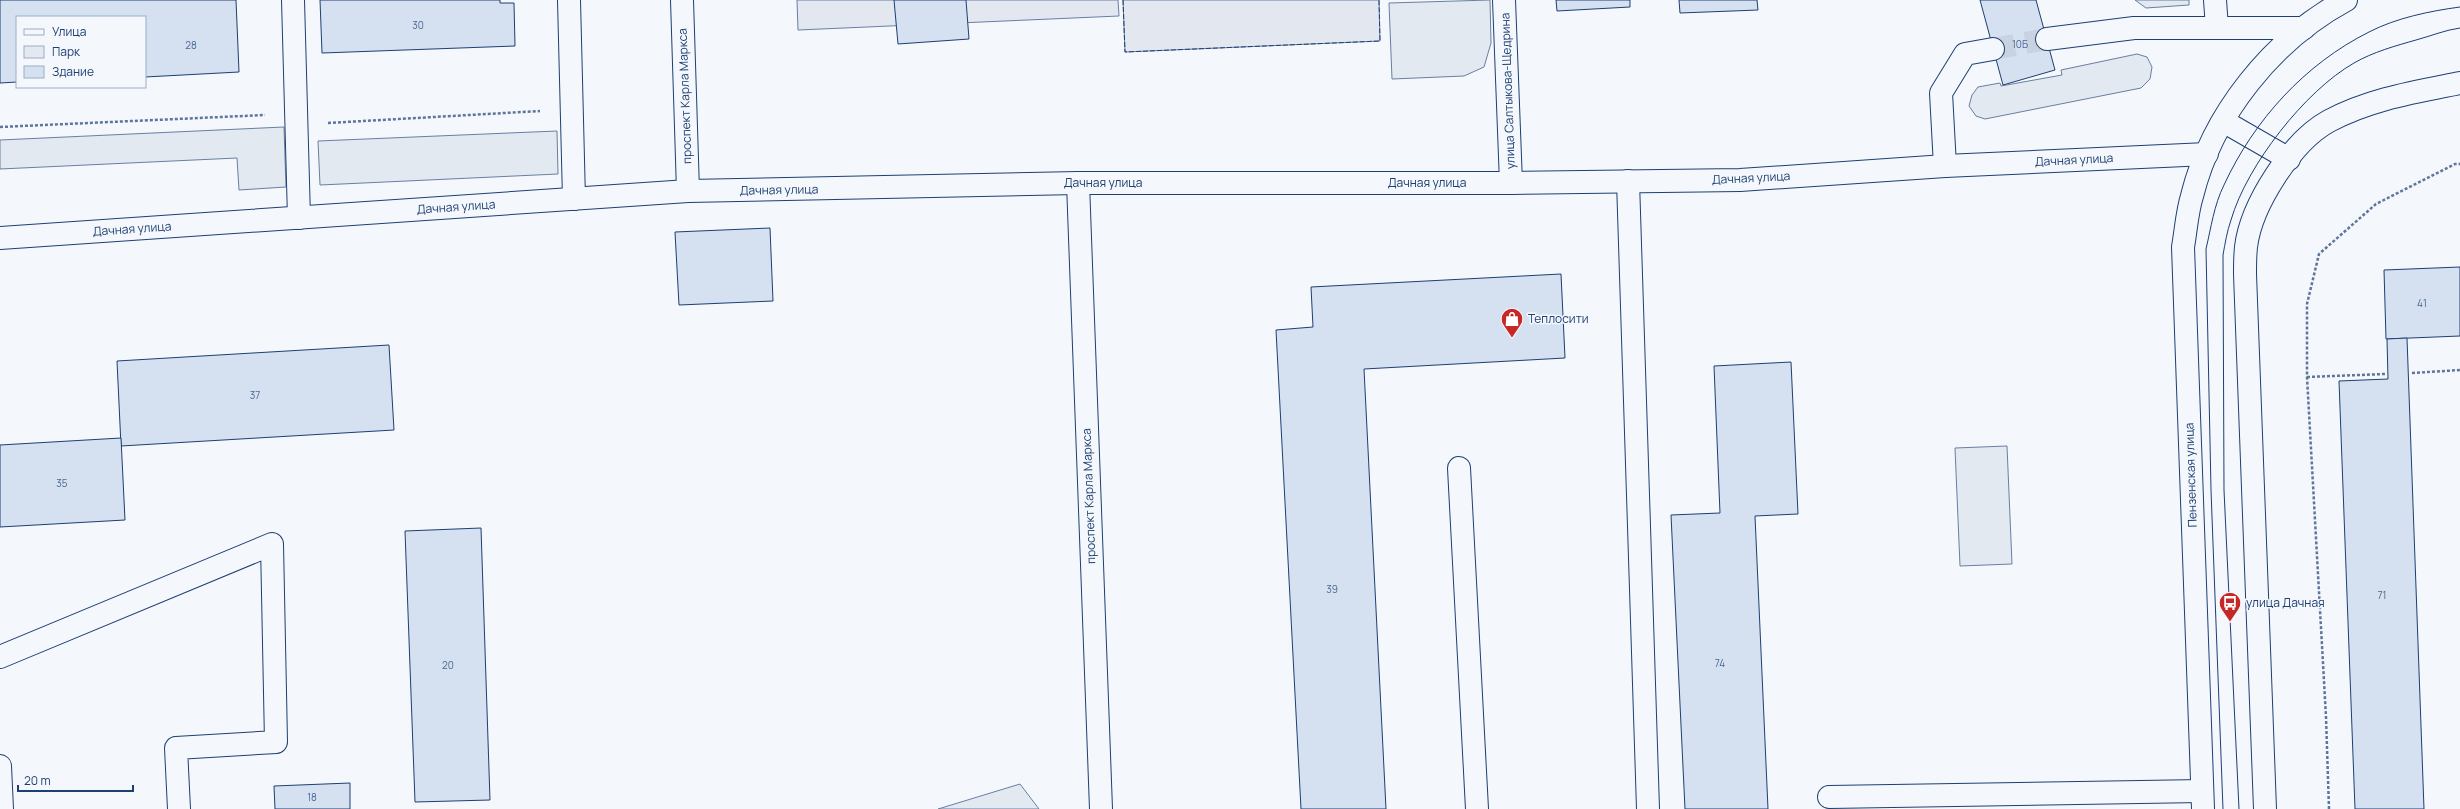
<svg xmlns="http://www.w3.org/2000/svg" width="2460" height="809" font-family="Manrope,sans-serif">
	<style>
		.green { fill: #e3e9f0; stroke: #687fa3 }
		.parking { fill: #e3e8f0; stroke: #687fa3 }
		.building { fill: #d5e0f0; stroke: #1d3f73 }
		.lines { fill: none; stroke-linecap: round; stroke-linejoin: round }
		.minor-tunnel { stroke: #c9d2e0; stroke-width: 22; stroke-dasharray: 22 11; stroke-linecap: butt }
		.minor-casing { stroke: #1d3f73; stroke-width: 24 }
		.major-casing { stroke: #1d3f73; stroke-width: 24 }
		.path { stroke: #5e769c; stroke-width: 2.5; stroke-dasharray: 3 2; stroke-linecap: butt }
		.minor { stroke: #f4f7fb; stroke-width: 22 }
		.major { stroke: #f4f7fb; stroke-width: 22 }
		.tram { stroke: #1d3f73; stroke-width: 1 }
		.fence { stroke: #1d3f73; stroke-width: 1; stroke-dasharray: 5 2; stroke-linecap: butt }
		.labels { text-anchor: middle; stroke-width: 3; stroke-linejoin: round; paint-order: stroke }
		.number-label { font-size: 10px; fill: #4b6792 }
		.street-label { font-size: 12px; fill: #1d3f73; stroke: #f4f7fb }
		.poi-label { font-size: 12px; fill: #1d3f73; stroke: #f4f7fb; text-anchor: start }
	</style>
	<rect width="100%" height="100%" fill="#f4f7fb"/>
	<!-- green -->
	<g class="green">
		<polygon points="1490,0 1491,43 1484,67 1464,76 1392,79 1389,3"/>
		<polygon points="2135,0 2189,0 2189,5 2146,8"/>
		<polygon points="2137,54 2147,57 2152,67 2150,79 2141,88 1985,119 1976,116 1969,106 1972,95 1978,87 2000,83 2001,86 2062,75 2061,70"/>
		<polygon points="284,127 286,187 239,190 237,158 0,169 0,140"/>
		<polygon points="557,131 558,174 320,185 318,141"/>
		<polygon points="2007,446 2012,564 1960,566 1955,448"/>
		<polygon points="1020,784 1039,809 938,809"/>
	</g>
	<!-- parking -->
	<g class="parking">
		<polygon points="797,0 1118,0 1119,16 798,30"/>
		<polygon points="1123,0 1379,0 1380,41 1125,52"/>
	</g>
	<!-- building -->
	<g class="building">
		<polygon points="0,0 236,0 239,72 145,77 145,17 17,17 17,82 0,83"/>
		<polygon points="320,0 500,0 500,3 514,3 515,46 322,53"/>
		<polygon points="894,0 966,0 969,39 898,44"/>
		<polygon points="1556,0 1630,0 1630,7 1557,11"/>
		<polygon points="1679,0 1757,0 1758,10 1680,13"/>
		<polygon points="1980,0 2036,0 2055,70 2003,85"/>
		<polygon points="770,228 773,301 679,305 675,232"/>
		<polygon points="2460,267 2460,336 2386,339 2384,270"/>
		<polygon points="1561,274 1565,358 1364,369 1386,809 1301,809 1276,330 1313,327 1311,287"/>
		<polygon points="2407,338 2424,809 2355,809 2339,381 2388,379 2387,339"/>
		<polygon points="389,345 394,430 121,446 117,361"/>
		<polygon points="1791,362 1798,514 1755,516 1768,809 1685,809 1671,515 1720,513 1714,366"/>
		<polygon points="121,438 125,520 0,527 0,445"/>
		<polygon points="481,528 490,800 415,802 405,531"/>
		<polygon points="350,783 350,809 275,809 274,786"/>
	</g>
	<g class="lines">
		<!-- minor-tunnel -->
		<polyline class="minor-tunnel" points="1993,49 2047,39"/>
		<!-- minor casing -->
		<g class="minor-casing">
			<g id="minor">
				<polyline points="293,0 299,218"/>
				<polyline points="569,0 574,199"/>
				<polyline points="682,0 688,191"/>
				<polyline points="1504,0 1511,183"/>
				<polyline points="2215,0 2217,28"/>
				<polyline points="2047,39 2134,28 2304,28"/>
				<polyline points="1945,166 1941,93 1965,54 1993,49"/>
				<polyline points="1628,181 1648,809"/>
				<polyline points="1078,183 1101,809"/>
				<polyline points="0,238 688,191 1078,183 1511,183 1740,180 1945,166 2207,154"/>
				<polyline points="1459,468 1477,809"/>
				<polyline points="0,657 272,544 276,742 176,748 179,809"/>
				<polyline points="0,766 2,809"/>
				<polyline points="1829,797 2202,791"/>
			</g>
		</g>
		<!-- major casing -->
		<g class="major-casing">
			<g id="major">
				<polyline points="2223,121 2289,159"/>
				<path d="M2203,809L2183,247C2186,230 2187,212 2192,196C2212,115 2272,40 2346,0"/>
				<path d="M2265,809L2245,274C2245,265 2245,256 2246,247C2251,205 2292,141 2329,121C2370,99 2415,92 2460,83"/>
			</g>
		</g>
		<!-- path -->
		<g class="path">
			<polyline points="328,123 540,111"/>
			<polyline points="0,127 265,115"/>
			<polyline points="2412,373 2460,370"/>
			<polyline points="2307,377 2385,374"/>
			<polyline points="2329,809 2326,717 2307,377 2307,304 2319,254 2376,204 2455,164 2460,164"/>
		</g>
		<!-- minor -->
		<use href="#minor" class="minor"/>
		<!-- major -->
		<use href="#major" class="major"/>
		<!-- tram -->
		<g class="tram">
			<path d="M2223,809L2211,490L2206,249C2211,228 2214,205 2224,185C2254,120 2305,64 2369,32C2396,18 2430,11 2460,7"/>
			<path d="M2239,809L2224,490L2223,255C2225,244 2227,231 2231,220C2247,165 2305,91 2354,63C2373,52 2395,46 2416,40C2431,36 2445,30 2460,28"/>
		</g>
		<!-- fence -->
		<polyline class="fence" points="1123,0 1125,52 1380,41 1379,0"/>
	</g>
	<!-- icons -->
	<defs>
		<g id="shop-pin" transform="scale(1.15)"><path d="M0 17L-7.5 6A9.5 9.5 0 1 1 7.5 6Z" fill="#c62828" stroke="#f4f7fb"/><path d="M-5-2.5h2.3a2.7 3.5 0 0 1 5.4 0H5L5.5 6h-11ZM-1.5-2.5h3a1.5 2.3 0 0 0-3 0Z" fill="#fff"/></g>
		<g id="bus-pin" transform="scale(1.15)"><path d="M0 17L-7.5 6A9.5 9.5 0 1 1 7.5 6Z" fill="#c62828" stroke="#f4f7fb"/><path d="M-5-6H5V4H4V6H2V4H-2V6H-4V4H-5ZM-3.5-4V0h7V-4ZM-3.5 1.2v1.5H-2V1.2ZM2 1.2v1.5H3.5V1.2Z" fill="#fff"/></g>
	</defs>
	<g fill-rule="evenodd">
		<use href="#shop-pin" x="1512" y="319"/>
		<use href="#bus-pin" x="2230" y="603"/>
	</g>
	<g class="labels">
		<!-- number labels -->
		<g class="number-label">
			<text x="418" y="29">30</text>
			<text x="2020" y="48">10Б</text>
			<text x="191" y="49">28</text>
			<text x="2422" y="307">41</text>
			<text x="255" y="399">37</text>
			<text x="62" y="487">35</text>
			<text x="1332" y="593">39</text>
			<text x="2382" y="599">71</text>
			<text x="1720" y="667">74</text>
			<text x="448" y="669">20</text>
			<text x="312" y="801">18</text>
		</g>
		<!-- street labels -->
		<g class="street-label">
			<text transform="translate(1508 91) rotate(-92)" y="4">улица Салтыкова-Щедрина</text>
			<text transform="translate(685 96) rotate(-92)" y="4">проспект Карла Маркса</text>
			<text transform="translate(2074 160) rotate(-3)" y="4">Дачная улица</text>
			<text transform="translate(1751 178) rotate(-3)" y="4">Дачная улица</text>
			<text x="1103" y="187">Дачная улица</text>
			<text x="1427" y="187">Дачная улица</text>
			<text transform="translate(779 190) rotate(-1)" y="4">Дачная улица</text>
			<text transform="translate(456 207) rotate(-4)" y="4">Дачная улица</text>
			<text transform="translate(132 229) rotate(-4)" y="4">Дачная улица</text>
			<text transform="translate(2191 475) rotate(-92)" y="4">Пензенская улица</text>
			<text transform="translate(1089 496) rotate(-92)" y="4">проспект Карла Маркса</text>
		</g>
		<!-- poi labels -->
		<g class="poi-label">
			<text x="1528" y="323">Теплосити</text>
			<text x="2246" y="607">улица Дачная</text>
		</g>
	</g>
	<!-- legend -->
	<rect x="16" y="16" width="130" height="72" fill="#f4f7fb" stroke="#9eadc5"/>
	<rect x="24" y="29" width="20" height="6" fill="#f4f7fb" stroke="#9eadc5"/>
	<text x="52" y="36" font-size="12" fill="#1d3f73">Улица</text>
	<rect x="24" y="46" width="20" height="12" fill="#e3e9f0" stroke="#9eadc5"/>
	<text x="52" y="56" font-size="12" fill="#1d3f73">Парк</text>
	<rect x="24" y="66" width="20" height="12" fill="#d5e0f0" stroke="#9eadc5"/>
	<text x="52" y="76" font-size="12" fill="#1d3f73">Здание</text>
	<!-- scale -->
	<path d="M18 785v6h115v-6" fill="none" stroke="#1d3f73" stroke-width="2"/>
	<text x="24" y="785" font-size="12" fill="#1d3f73" stroke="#f4f7fb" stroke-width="3" paint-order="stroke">20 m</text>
</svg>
